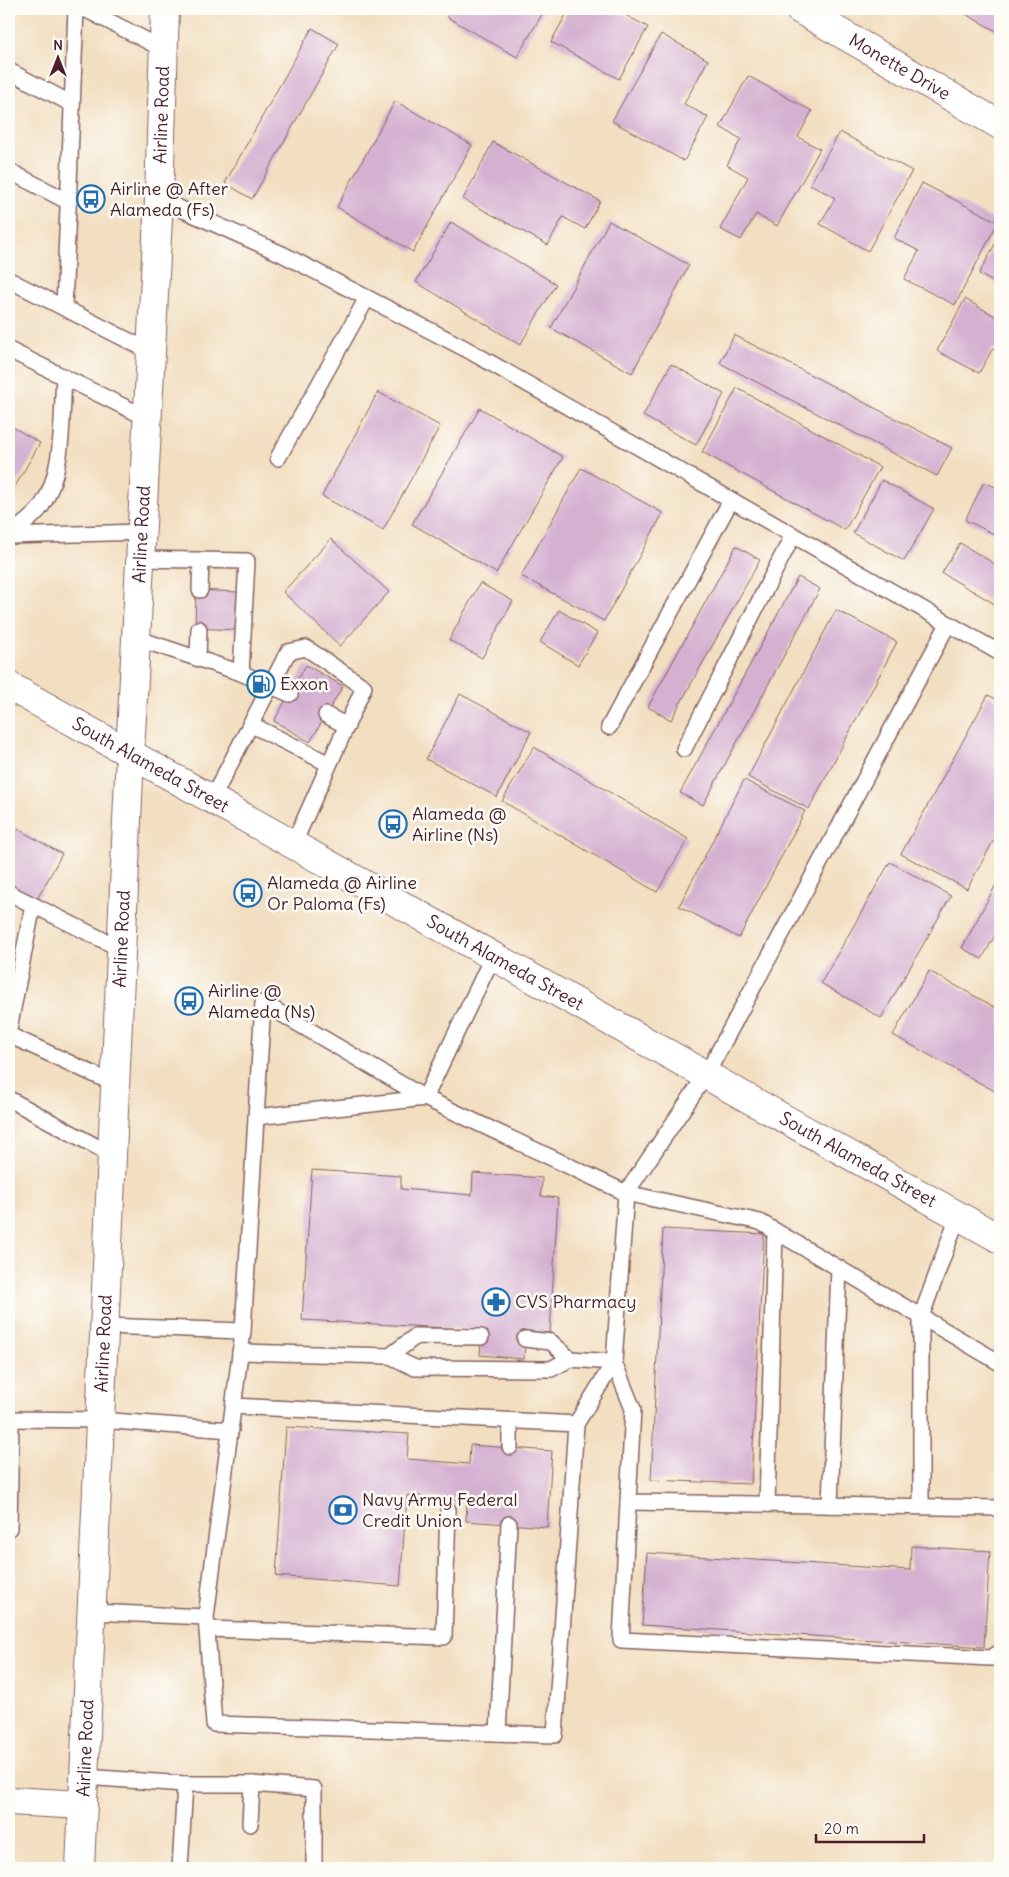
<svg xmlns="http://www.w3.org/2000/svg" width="1009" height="1877" font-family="Delius,sans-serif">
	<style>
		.building { fill: #d5b1d1 }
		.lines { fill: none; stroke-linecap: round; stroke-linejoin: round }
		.lane-casing { stroke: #85625f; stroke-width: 18 }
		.street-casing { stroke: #85625f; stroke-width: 30 }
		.secondary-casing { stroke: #85625f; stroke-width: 30 }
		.lane { stroke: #fff; stroke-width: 15 }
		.street { stroke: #fff; stroke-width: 28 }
		.secondary { stroke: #fff; stroke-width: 28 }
		.labels { text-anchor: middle; stroke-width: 5; stroke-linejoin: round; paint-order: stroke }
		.street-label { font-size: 18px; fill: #4a1f2b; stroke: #fdfcf7 }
		.poi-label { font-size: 18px; fill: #4a1f2b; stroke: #fdfcf7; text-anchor: start }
	</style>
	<rect width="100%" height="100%" fill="#fdfcf7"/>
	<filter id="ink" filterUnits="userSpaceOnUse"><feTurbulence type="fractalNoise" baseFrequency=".02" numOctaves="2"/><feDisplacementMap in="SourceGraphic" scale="10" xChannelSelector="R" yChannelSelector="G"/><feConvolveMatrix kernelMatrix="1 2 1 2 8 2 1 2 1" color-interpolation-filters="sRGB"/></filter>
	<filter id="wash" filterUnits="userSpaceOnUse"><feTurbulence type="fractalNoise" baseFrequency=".0096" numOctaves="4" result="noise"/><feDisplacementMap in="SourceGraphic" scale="20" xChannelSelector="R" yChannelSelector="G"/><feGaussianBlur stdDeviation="1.12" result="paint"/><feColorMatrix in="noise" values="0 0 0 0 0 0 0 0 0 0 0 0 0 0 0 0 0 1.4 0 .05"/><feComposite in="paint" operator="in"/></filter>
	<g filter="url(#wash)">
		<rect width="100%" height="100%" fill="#f2dec0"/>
		<g id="blocks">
			<!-- building -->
			<g class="building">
				<polygon points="451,9 545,9 517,57 447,17"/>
				<polygon points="569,9 614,9 648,27 619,79 551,42"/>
				<polygon points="956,9 1000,9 1000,33"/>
				<polygon points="312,28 339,44 252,199 225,183"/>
				<polygon points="661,34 708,60 684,104 708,117 684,161 612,121"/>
				<polygon points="748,76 812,111 798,137 820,149 777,226 756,214 741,240 720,229 748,177 727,165 741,139 720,127"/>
				<polygon points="395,101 472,145 413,252 337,207"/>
				<polygon points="840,132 912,171 868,251 820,224 835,198 810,184"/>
				<polygon points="493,142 600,201 585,229 563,217 548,245 463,199"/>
				<polygon points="922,183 998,222 955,305 904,279 919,251 894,238"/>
				<polygon points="609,221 689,265 632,373 551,328"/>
				<polygon points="451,222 556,284 520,345 416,282"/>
				<polygon points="1000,235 1000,286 979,274"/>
				<polygon points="965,299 1000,319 1000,352 993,348 979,373 937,351"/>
				<polygon points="734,335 952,448 937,476 720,363"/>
				<polygon points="671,364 724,394 696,445 643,416"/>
				<polygon points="737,388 880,467 845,530 702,452"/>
				<polygon points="378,392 440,426 383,530 322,496"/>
				<polygon points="480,408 563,457 496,573 412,524"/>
				<polygon points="9,425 40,443 9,497"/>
				<polygon points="581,468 663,513 604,621 521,576"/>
				<polygon points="882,480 934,509 904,561 853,533"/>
				<polygon points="984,482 1000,489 1000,526 996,535 965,520"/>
				<polygon points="331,539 389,592 340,646 283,592"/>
				<polygon points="960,543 1000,567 1000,607 942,573"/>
				<polygon points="736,546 760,560 671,720 648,707"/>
				<polygon points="798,577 820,589 703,805 680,793"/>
				<polygon points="480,583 513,601 482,658 449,640"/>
				<polygon points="196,590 238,592 237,630 195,628"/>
				<polygon points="559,610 597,633 578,665 540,642"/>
				<polygon points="836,610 897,642 809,809 748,777"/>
				<polygon points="306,665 343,686 310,742 274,721"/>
				<polygon points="460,694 531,732 497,797 426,759"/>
				<polygon points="988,695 1000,701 1000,829 967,889 901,854"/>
				<polygon points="534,747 688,839 657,892 502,801"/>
				<polygon points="744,780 805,811 739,938 679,906"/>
				<polygon points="9,824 62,854 36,901 9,886"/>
				<polygon points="890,862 951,896 881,1018 821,983"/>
				<polygon points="1000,877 1000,926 982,959 962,948"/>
				<polygon points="929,971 1000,1010 1000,1094 893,1035"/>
				<polygon points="312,1170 401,1176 401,1189 472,1195 473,1173 542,1178 541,1196 558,1198 550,1333 526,1331 524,1359 480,1355 482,1330 302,1320"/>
				<polygon points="663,1229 764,1234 751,1484 651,1480"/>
				<polygon points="286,1427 409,1434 407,1459 469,1464 470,1445 552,1451 547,1527 466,1521 467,1500 407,1495 400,1586 276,1576"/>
				<polygon points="911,1546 990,1551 984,1647 642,1625 647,1553 910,1570"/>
			</g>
		</g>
	</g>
	<g filter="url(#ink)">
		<use href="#blocks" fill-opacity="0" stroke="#85625f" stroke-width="1"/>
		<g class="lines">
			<!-- lane casing -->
			<g class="lane-casing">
				<g id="lane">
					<polyline points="85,9 163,49"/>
					<polyline points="9,71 72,104"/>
					<polyline points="9,171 69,202"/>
					<polyline points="159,199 282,254 466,349 1000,653"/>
					<polyline points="9,280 151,352"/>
					<polyline points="64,308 76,9"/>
					<polyline points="9,350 147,418"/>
					<polyline points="278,458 367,298"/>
					<path d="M9,536C19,527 33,518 41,507C65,471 61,419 64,377"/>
					<polyline points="9,536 141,532"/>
					<polyline points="140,559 247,561 241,673"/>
					<polyline points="200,590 201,560"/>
					<polyline points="136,638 241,673 290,694"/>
					<polyline points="198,657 199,629"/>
					<polyline points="326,715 347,726"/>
					<polyline points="250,724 329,764"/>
					<polyline points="609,727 731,500"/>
					<polyline points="684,749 793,535"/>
					<polyline points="212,799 288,652 306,648 364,687 293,845"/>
					<polyline points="9,893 121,949"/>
					<polyline points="9,1029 33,905"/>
					<polyline points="9,1035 115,1084"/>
					<polyline points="9,1099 112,1155"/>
					<polyline points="256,1117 425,1098 626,1193 760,1222 1000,1363"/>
					<polyline points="104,1326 243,1331"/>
					<polyline points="525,1339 551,1342 570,1359"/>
					<polyline points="240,1352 390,1356 416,1336 481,1337"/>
					<polyline points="390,1356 415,1368 551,1369 570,1359 614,1362 633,1409 628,1502 1000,1508"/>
					<polyline points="234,1406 576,1424"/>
					<polyline points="9,1419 100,1420 231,1430"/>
					<polyline points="510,1421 510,1447"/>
					<polyline points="628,1502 621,1640 991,1658 1000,1652"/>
					<polyline points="767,1504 775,1231"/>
					<polyline points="830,1505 839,1268"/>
					<polyline points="921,1506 921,1317 958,1216"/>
					<polyline points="9,1528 11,1419"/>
					<polyline points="91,1612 206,1617 214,1724 555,1735 576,1424 614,1362 626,1193 706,1075 948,624"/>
					<polyline points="206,1617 243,1331 263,1003 425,1098 493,956"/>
					<polyline points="207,1629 444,1637 448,1510"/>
					<polyline points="498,1733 509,1524"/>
					<polyline points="84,1777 185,1784 180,1868"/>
					<polyline points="185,1784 252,1784 314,1789 314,1868"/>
					<polyline points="250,1824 252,1784"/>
				</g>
			</g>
			<!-- street casing -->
			<g class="street-casing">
				<g id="street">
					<path id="s1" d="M799,9L1000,125"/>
					<polyline points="9,1801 83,1805"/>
				</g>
			</g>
			<!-- secondary casing -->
			<g class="secondary-casing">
				<g id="secondary">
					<path id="s2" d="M9,686L1000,1239"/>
					<path id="s3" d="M80,1868L130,754L159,199L165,9"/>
				</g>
			</g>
			<!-- lane -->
			<use href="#lane" class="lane"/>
			<!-- street -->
			<use href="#street" class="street"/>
			<!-- secondary -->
			<use href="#secondary" class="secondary"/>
		</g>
	</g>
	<!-- icons -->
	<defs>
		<g id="bus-ring" transform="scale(1.4375)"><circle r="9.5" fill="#fdfcf7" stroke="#1f6fb2" stroke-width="1.5"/><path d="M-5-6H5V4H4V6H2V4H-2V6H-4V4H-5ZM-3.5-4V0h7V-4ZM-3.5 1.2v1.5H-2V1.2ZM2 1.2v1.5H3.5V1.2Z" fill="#1f6fb2"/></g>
		<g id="fuel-ring" transform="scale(1.4375)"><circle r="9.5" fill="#fdfcf7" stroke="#1f6fb2" stroke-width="1.5"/><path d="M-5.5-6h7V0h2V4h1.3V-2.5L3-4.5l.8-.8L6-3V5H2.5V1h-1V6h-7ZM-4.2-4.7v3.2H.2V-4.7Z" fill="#1f6fb2"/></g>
		<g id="pharmacy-ring" transform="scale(1.4375)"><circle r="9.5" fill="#fdfcf7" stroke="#1f6fb2" stroke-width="1.5"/><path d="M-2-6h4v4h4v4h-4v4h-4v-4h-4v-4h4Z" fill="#1f6fb2"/></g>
		<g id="bank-ring" transform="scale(1.4375)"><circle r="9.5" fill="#fdfcf7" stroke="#1f6fb2" stroke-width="1.5"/><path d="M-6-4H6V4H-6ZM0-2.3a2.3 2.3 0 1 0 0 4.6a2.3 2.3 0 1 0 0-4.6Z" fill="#1f6fb2"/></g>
	</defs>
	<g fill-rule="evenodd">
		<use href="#bus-ring" x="91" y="199"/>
		<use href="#fuel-ring" x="261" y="684"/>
		<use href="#bus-ring" x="393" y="824"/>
		<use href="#bus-ring" x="248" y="893"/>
		<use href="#bus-ring" x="189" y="1001"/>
		<use href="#pharmacy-ring" x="496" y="1302"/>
		<use href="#bank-ring" x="343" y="1510"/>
	</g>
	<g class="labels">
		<!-- street labels -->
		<g class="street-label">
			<text dy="6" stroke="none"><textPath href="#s1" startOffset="116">Monette Drive</textPath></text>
			<text dy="6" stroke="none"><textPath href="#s3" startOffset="1755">Airline Road</textPath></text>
			<text dy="6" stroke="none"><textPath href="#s3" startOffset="1335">Airline Road</textPath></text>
			<text dy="6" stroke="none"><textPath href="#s2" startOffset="162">South Alameda Street</textPath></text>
			<text dy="6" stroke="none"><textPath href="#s3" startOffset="930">Airline Road</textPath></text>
			<text dy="6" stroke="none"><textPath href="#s2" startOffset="568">South Alameda Street</textPath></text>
			<text dy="6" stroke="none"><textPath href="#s2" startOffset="972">South Alameda Street</textPath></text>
			<text dy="6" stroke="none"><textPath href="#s3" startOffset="525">Airline Road</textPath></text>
			<text dy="6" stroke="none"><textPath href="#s3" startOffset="120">Airline Road</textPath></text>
		</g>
		<!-- poi labels -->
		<g class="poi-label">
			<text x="110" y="195">Airline @ After<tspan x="110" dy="21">Alameda (Fs)</tspan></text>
			<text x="280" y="690">Exxon</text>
			<text x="412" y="820">Alameda @<tspan x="412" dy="21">Airline (Ns)</tspan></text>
			<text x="267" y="889">Alameda @ Airline<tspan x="267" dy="21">Or Paloma (Fs)</tspan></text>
			<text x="208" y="997">Airline @<tspan x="208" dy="21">Alameda (Ns)</tspan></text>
			<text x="515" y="1308">CVS Pharmacy</text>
			<text x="362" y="1506">Navy Army Federal<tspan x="362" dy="21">Credit Union</tspan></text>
		</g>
	</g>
	<!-- margin -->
	<rect width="1009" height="1877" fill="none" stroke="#fdfcf7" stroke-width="30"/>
	<!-- north arrow -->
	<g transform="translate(58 58)" stroke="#fdfcf7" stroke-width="4" paint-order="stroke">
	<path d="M0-4L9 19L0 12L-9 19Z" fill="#4a1f2b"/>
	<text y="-8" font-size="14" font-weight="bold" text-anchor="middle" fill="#4a1f2b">N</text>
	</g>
	<!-- scale -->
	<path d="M816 1834v8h108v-8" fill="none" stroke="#4a1f2b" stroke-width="2.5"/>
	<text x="824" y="1834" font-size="15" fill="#4a1f2b" stroke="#fdfcf7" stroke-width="4" paint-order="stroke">20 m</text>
</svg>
